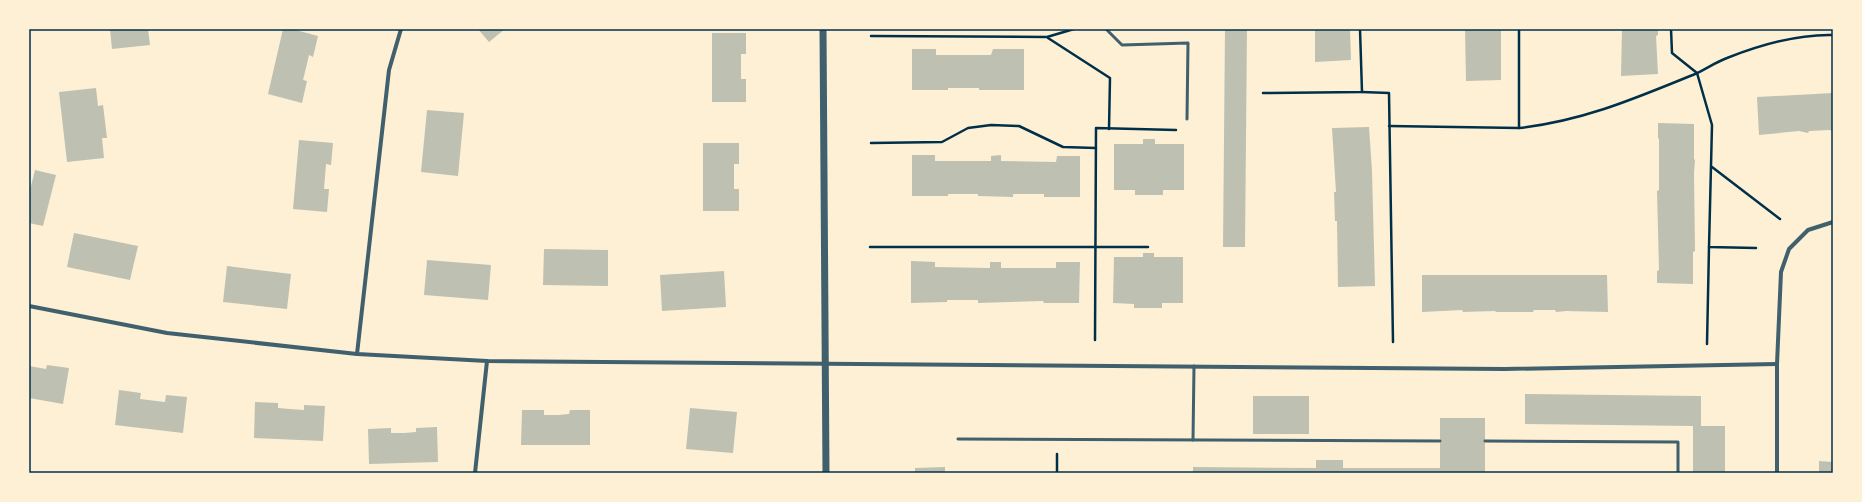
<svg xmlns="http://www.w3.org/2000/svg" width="1862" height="502" font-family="'Times New Roman',serif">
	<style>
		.building { fill: #bec0b2 }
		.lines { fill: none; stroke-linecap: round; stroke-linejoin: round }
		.path { stroke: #003049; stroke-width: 2.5 }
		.service { stroke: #3f606c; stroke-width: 3 }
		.minor { stroke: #3f606c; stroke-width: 4 }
		.tertiary { stroke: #3f606c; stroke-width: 7 }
		.neatline { fill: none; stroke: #003049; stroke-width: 1.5 }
	</style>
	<rect width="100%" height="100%" fill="#fdf0d5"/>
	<!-- building -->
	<g class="building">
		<polygon points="110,29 148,29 150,45 112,49"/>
		<polygon points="283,29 292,29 318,36 313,57 309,55 306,68 303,80 307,81 302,103 268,94"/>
		<polygon points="478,29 505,29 489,42"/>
		<polygon points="1225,29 1247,29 1245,247 1223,247"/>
		<polygon points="1315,29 1350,29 1351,60 1315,62"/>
		<polygon points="1465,29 1501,29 1501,80 1466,81"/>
		<polygon points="1622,29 1658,29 1658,35 1656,36 1658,74 1621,76"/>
		<polygon points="712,33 746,33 746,54 741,54 741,79 746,79 746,102 712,102"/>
		<polygon points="912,49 936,49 936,55 991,55 993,49 1024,49 1024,90 979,90 979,88 948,88 948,90 912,90"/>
		<polygon points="96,88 98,106 103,105 107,138 102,138 104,158 67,162 59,92"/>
		<polygon points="1833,93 1833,132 1830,130 1809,131 1808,133 1799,131 1759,135 1757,97"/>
		<polygon points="427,110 464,113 458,176 421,172"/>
		<polygon points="1658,123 1694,124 1694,159 1695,160 1694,173 1695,251 1693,252 1693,284 1657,283 1657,271 1659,270 1657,191 1659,190 1659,139 1658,138"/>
		<polygon points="1369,127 1372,171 1375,286 1338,287 1337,221 1335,221 1334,192 1336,192 1332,128"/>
		<polygon points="1143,139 1155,139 1155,144 1184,144 1184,190 1163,190 1163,195 1135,195 1135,190 1114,190 1114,144 1143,144"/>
		<polygon points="299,140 333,143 331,165 326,164 324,189 329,189 327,212 293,209"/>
		<polygon points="703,143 739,143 739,164 734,164 734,189 739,189 739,211 703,211"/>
		<polygon points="912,155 935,155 935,161 991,161 991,156 1001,155 1001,161 1056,162 1057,156 1080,156 1080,197 1044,197 1044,194 1013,194 1013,197 978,196 978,194 948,194 948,196 912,196"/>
		<polygon points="35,170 56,175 43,226 29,223 29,194"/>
		<polygon points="74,233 138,246 130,280 67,267"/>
		<polygon points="544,249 608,250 608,286 543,285"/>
		<polygon points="1143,253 1154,253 1154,257 1183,257 1183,303 1162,303 1162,308 1134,308 1134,304 1113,303 1114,257 1143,257"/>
		<polygon points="427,260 491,265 488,300 424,295"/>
		<polygon points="911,261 935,262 935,267 990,268 990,262 1001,262 1001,268 1056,268 1056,262 1080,262 1079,303 1044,303 1043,301 978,303 978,300 947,300 947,302 911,303"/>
		<polygon points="227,266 291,274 287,309 223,302"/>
		<polygon points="724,271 726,307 662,311 660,275"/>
		<polygon points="1422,275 1607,275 1608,312 1566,311 1556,312 1555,310 1534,310 1533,312 1496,312 1495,311 1463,312 1462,310 1422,312"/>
		<polygon points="47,365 69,368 63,404 29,398 29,366 46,369"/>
		<polygon points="119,390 141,393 140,399 165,402 166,395 187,397 183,433 115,425"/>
		<polygon points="1525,394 1701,396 1701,426 1725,426 1725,473 1693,473 1693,426 1525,424"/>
		<rect x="1253" y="396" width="56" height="38"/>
		<polygon points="255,402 278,403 278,408 290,409 304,410 304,405 325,406 323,441 254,438"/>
		<polygon points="690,408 737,412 733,453 686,449"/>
		<polygon points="522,410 544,410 544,415 558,415 569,414 570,410 590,410 590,445 521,445"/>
		<polygon points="1440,418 1485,418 1485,473 1193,473 1193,467 1316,468 1316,460 1343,460 1343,468 1440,468"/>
		<polygon points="437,427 438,462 369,464 368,429 391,428 391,433 404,433 416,432 416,428"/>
		<polygon points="1819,461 1833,462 1833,473 1819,473"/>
		<polygon points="945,467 945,473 915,473 915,468"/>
	</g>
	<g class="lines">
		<!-- path -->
		<g class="path">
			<polyline points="1671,29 1672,53 1697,73 1712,125 1709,247 1756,248"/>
			<polyline points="871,36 1047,37 1074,29"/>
			<polyline points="1048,38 1110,78 1109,129"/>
			<polyline points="1362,92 1389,93 1393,342"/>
			<polyline points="1263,93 1362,92 1360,29"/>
			<polyline points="1389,126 1519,128 1519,29"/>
			<path d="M1519,128C1583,121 1636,98 1695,74C1706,69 1716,62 1727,58C1760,45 1797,34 1833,35"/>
			<polyline points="871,143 942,142 968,128 991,125 1019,126 1063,147 1096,148"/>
			<polyline points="1712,167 1780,219"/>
			<polyline points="870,247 1148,247"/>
			<polyline points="1095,340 1096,128 1176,130"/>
			<polyline points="1707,344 1709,247"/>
			<polyline points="1057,473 1057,454"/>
		</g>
		<!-- service -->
		<g class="service">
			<polyline points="1106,29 1122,45 1188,43 1187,119"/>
			<polyline points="958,439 1440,441"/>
			<polyline points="1193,440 1194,366"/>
			<polyline points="1485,441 1678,442 1678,473"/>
		</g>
		<!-- minor -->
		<g class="minor">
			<polyline points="29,306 167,333 357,354 487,361 1505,369 1777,364"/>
			<polyline points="357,354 389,70 401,29"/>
			<polyline points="475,473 487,361"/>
			<polyline points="1777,473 1777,364 1781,272 1789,249 1808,230 1833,222"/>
		</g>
		<!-- tertiary -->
		<polyline class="tertiary" points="823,29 826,473"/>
	</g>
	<!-- border -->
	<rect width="1862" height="502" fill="none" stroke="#fdf0d5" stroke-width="60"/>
	<rect x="30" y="30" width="1802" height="442" class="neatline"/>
</svg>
